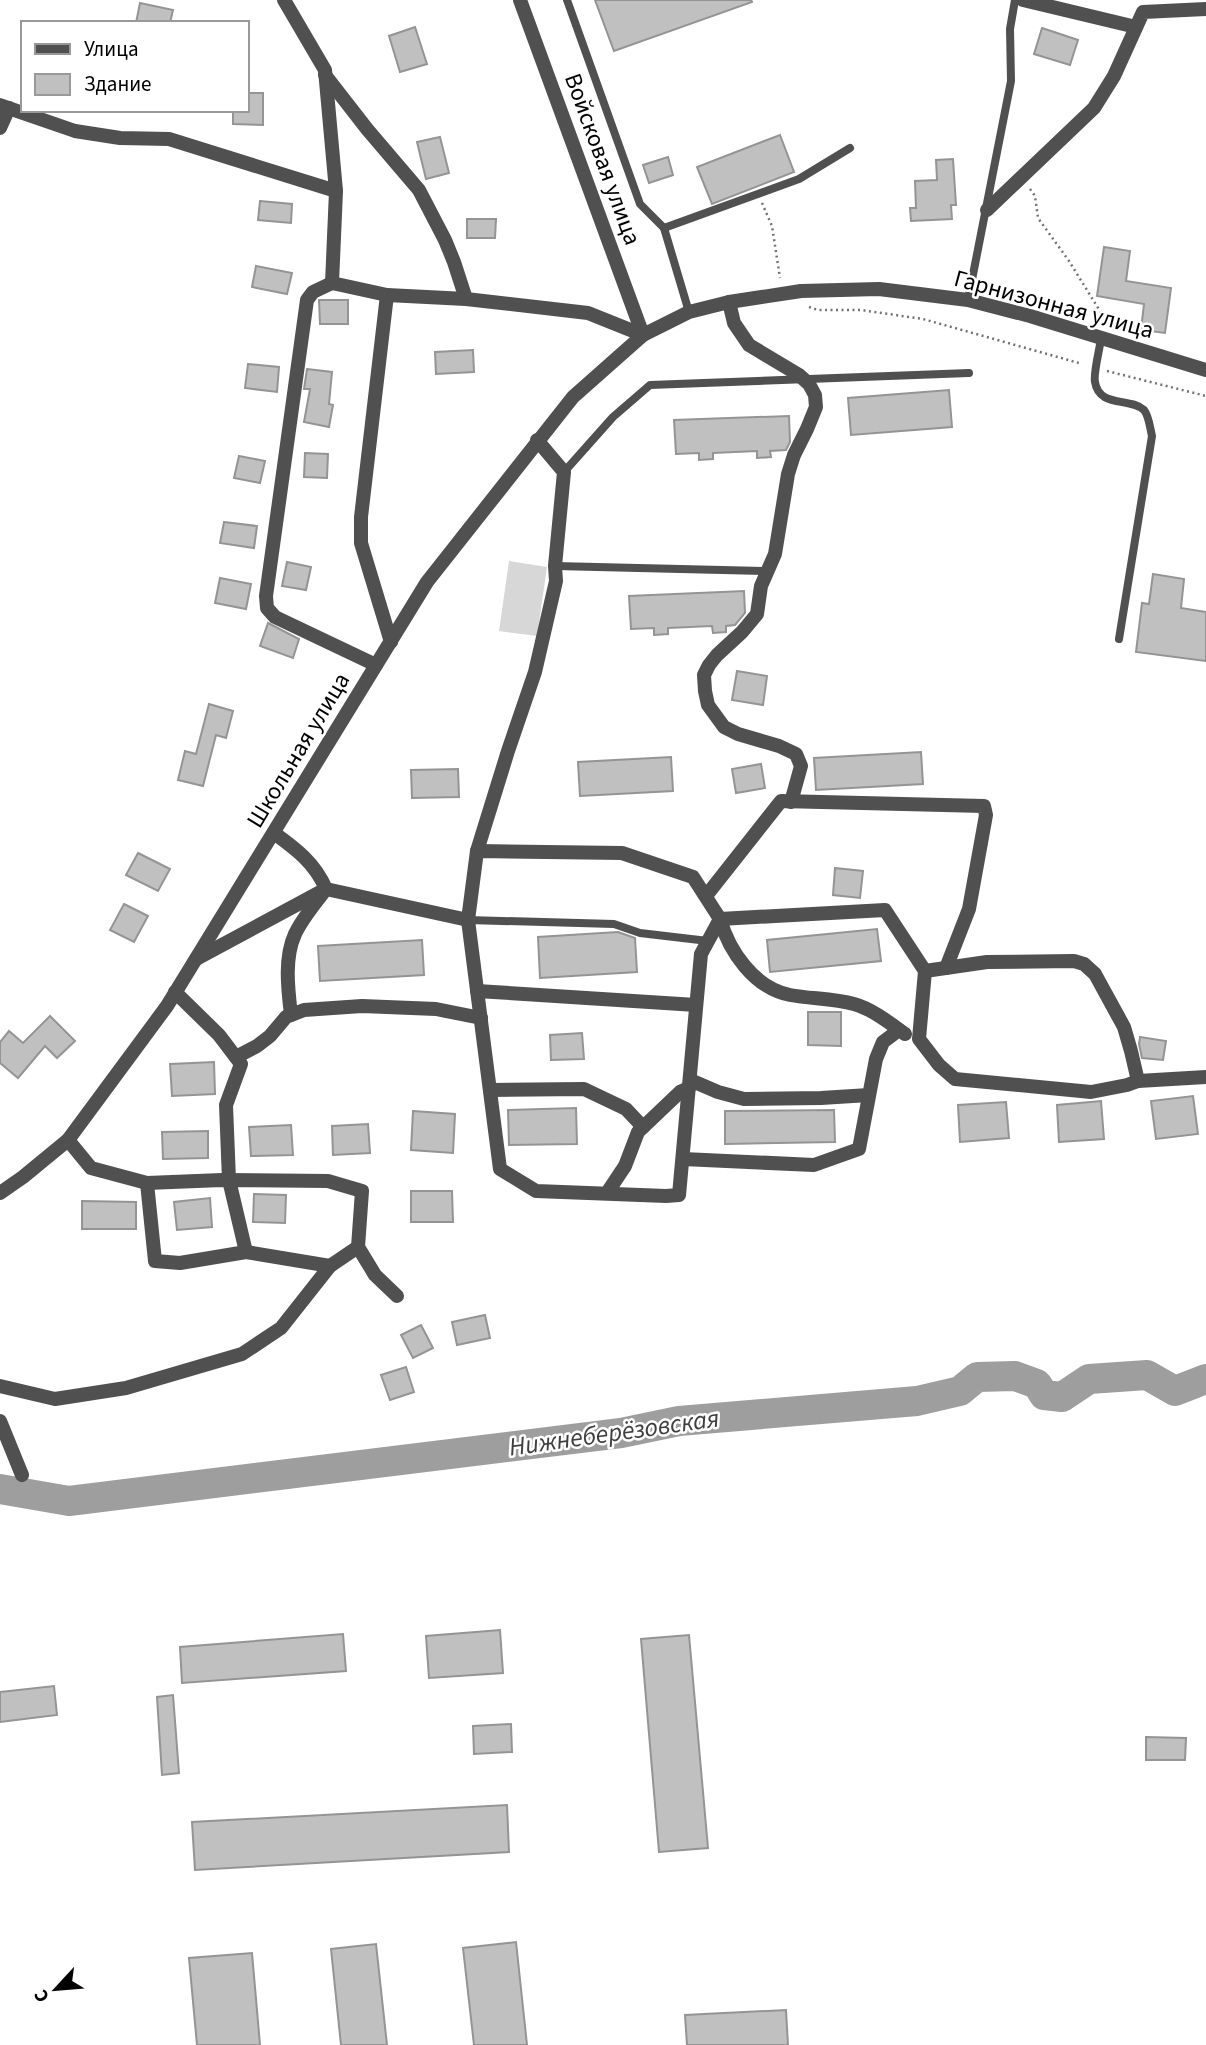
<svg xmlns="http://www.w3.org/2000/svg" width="1206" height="2045" font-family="'Source Sans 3',sans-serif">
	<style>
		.green { fill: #d7d7d7 }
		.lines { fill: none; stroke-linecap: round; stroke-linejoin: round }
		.river { stroke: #9e9e9e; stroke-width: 30 }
		.building { fill: #c0c0c0; stroke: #949494; stroke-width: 2 }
		.path { stroke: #727272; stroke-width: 2.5; stroke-dasharray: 2 3.5; stroke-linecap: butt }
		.service { stroke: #505050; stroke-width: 8 }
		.minor { stroke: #505050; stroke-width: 14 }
		.tertiary { stroke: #505050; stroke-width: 14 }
		.labels { text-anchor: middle; stroke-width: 5; stroke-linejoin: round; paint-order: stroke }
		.street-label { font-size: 24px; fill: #000; stroke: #fff }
		.water-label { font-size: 26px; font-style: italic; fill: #3f3f3f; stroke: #fff }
	</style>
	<rect width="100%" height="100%" fill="#fff"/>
	<!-- green -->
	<polygon class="green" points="509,561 547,567 537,636 499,631"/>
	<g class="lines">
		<!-- river -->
		<polyline class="river" points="0,1489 69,1501 621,1433 679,1421 917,1401 960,1391 977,1377 1015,1376 1037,1384 1044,1395 1062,1397 1089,1379 1147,1375 1175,1391 1206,1379"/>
	</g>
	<!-- building -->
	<g class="building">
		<polygon points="595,0 751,0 752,2 614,51"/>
		<polygon points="140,3 173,10 170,23 136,23"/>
		<polygon points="415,27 427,64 400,72 389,36"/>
		<polygon points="1042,28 1078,40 1070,65 1034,54"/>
		<polygon points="247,93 263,93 263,125 233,124 233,110 247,110"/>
		<polygon points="780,135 794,172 712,204 697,167"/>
		<polygon points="440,137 449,173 426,179 417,142"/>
		<polygon points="668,157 673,175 649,183 643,165"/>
		<polygon points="953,159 956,205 951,205 952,219 911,221 910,208 916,208 915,181 937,180 936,160"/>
		<polygon points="260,201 292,204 291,223 258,220"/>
		<polygon points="467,219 496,219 495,238 467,238"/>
		<polygon points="1104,247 1130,251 1126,281 1171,288 1165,333 1141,330 1144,304 1097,296"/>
		<polygon points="256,266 292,273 287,294 252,287"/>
		<polygon points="319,300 348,300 348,324 320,324"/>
		<polygon points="473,350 474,372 436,374 435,352"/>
		<polygon points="248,364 279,367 277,392 245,388"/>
		<polygon points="307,369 332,372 329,404 333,405 329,427 304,422 310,389 304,389"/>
		<polygon points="949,390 952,427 851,435 848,398"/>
		<polygon points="789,416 790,442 786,450 770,451 771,457 757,458 757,451 713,453 713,459 699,460 699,453 676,454 674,420"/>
		<polygon points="305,453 328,454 327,478 304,477"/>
		<polygon points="239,456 265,461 260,483 234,478"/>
		<polygon points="224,522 257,526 254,548 220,543"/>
		<polygon points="287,562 311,567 306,590 282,586"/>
		<polygon points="1153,574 1184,579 1181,608 1206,612 1206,661 1136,652 1142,603 1149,604"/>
		<polygon points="220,578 251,584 246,609 215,603"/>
		<polygon points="744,591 745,613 735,625 726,626 726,632 713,633 712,626 668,628 668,634 654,635 654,628 631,629 629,596"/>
		<polygon points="268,623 299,639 293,658 260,646"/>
		<polygon points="737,671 767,676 763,705 732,700"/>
		<polygon points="209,704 233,711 226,738 216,735 203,786 178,780 185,751 196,754"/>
		<polygon points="921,752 923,784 816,790 814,758"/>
		<polygon points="671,757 673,791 580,796 578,762"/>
		<polygon points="761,764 765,788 736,793 732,769"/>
		<polygon points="458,769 459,797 412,798 411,770"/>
		<polygon points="138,853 170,869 158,891 126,875"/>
		<polygon points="835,868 863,871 860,898 833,895"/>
		<polygon points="124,904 148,916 134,942 110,930"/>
		<polygon points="877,929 881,961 770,972 767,940"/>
		<polygon points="618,932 635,938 637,972 540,978 538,937"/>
		<polygon points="422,940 424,975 320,981 318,946"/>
		<polygon points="808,1012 841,1012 841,1046 808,1045"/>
		<polygon points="50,1016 75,1041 57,1058 45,1046 18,1078 0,1063 0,1042 9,1031 23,1043"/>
		<polygon points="582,1033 584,1059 551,1060 550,1035"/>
		<polygon points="1140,1037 1166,1041 1163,1060 1142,1058 1139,1044"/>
		<polygon points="214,1062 215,1094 172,1096 170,1064"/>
		<polygon points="1193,1096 1198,1134 1156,1139 1151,1101"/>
		<polygon points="1101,1101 1104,1139 1059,1142 1057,1105"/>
		<polygon points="1006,1102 1009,1138 960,1142 958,1105"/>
		<polygon points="576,1108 577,1144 509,1145 508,1110"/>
		<polygon points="834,1110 835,1142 725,1144 725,1111"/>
		<polygon points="413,1111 455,1114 453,1153 411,1150"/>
		<polygon points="368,1124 370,1153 333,1155 332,1126"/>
		<polygon points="291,1125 293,1155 251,1156 249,1127"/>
		<polygon points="208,1131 208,1158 163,1159 162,1132"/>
		<polygon points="411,1191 452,1191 453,1222 411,1222"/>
		<polygon points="254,1194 286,1195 285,1223 253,1222"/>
		<polygon points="210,1198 212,1227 177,1230 174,1202"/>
		<polygon points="82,1201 136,1202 136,1229 82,1229"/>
		<polygon points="485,1315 490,1338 457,1345 452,1322"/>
		<polygon points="421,1325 433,1348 413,1358 401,1335"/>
		<polygon points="406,1367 414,1392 390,1400 381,1375"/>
		<polygon points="500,1630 503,1673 429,1678 426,1636"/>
		<polygon points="343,1634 346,1671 182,1683 180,1647"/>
		<polygon points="689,1635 708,1848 659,1852 641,1639"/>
		<polygon points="54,1686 57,1715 0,1722 0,1692"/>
		<polygon points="173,1695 179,1773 162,1775 157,1697"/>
		<polygon points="511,1724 512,1752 474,1754 473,1726"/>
		<polygon points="1146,1737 1186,1738 1185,1760 1146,1760"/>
		<polygon points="507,1805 509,1852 195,1870 192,1822"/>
		<polygon points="516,1942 527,2045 474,2045 463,1948"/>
		<polygon points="376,1944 387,2045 341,2045 331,1949"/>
		<polygon points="252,1953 260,2045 197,2045 189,1958"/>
		<polygon points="786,2010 788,2045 687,2045 685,2015"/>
	</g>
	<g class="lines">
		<!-- path -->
		<g class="path">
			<polyline points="1030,189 1035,196 1038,218 1069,261 1108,324"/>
			<polyline points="762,203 772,226 780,278"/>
			<polyline points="809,307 818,310 861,310 923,319 1079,363"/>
			<polyline points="1107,371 1206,396"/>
		</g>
		<!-- service -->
		<g class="service">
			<polyline points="567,0 640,204 664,228"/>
			<polyline points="968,300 1011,81 1010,29 1015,0"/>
			<polyline points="689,312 664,228 799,179 850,148"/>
			<path d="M1101,338C1100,348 1093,374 1095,382C1099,408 1130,397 1144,410C1149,416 1150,428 1152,436L1119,639"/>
			<polyline points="564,472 613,417 650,385 969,373"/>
			<polyline points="555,566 768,571"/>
			<polyline points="468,920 614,924 640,933 708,941"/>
		</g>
		<!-- minor -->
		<g class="minor">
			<polyline points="284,0 325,70 336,191 332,283 387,295 466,299 588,313 643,335"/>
			<polyline points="520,0 643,335"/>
			<polyline points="1023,0 1136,27"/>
			<polyline points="325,75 367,129 419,190 445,240 454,262 466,299"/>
			<polyline points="0,105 75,131 120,138 169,139 336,191"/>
			<polyline points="0,128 9,108"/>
			<polyline points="987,210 1094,108 1114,76 1143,12 1206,9"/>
			<polyline points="332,283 313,292 307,300 266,596 267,608 275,617 376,665"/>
			<polyline points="387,295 361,517 361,543 391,642"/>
			<polyline points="729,302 734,323 749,345 799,375 809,384 815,395 816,407 807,429 794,455 788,474 775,554 761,586 757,614 742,632 717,655 709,665 704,675 705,691 708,705 724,727 738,734 779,746 796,754 801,766 791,802"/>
			<path d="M274,833C296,849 315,863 326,889"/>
			<polyline points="477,851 508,751 535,672 556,581 555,566 564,472 537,440"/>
			<polyline points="326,889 468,920 477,851 622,853 693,877 720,919 885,910 925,971 919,1039 939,1065 955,1079 1091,1092 1127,1085 1138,1081 1206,1077"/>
			<polyline points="706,896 781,801 984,806 986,815 969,909 946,968"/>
			<path d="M720,919C729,951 754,988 790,995C811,999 833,998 854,1004C872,1009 890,1023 905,1034"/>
			<polyline points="468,920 500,1169 536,1191 666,1196 679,1195 701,954 720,919"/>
			<polyline points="196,959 326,889"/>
			<polyline points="925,971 987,962 1074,961 1084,964 1095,974 1124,1027 1131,1051 1138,1081"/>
			<polyline points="477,991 696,1005"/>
			<polyline points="175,992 219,1035 241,1064 226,1105 229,1180 246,1252"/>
			<path d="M291,1015C288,989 284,958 295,934C302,919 313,906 323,893"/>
			<polyline points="236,1057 257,1046 270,1036 286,1017 304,1010 362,1006 436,1009 481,1018"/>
			<polyline points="690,1080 718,1092 744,1099 821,1098 869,1095"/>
			<polyline points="490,1090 584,1089 626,1109 643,1127"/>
			<polyline points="68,1140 91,1168 147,1183 222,1180 328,1181 362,1191 358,1247 375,1275 397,1296"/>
			<polyline points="683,1159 814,1165 859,1149 876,1059 883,1042 899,1030"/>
			<polyline points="147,1183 155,1261 180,1263 246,1252 330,1266 358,1247"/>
			<polyline points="607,1193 625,1166 638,1132 680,1092 689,1088"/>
			<polyline points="0,1386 55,1399 126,1388 242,1354 281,1328 330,1266"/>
			<polyline points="0,1421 22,1475"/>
		</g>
		<!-- tertiary -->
		<polyline class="tertiary" points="0,1193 23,1177 68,1140 167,1006 427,582 573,397 643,335 689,312 729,302 801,291 879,289 968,300 1030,316 1206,370"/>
	</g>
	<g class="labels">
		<!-- street labels -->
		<g class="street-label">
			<text transform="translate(603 159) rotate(70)" y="8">Войсковая улица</text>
			<text transform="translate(1054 304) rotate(15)" y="8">Гарнизонная улица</text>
			<text transform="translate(298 750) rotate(-59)" y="8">Школьная улица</text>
		</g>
		<!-- water labels -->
		<g class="water-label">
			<text transform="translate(614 1432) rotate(-8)" y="9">Нижнеберёзовская</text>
		</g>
	</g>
	<!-- legend -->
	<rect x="21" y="21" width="228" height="91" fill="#ffffff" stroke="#999999" stroke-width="2"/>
	<rect x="35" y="44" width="35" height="10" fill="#505050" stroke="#999999" stroke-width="2"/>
	<text x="84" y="56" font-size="21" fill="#000000">Улица</text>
	<rect x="35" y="74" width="35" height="21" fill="#c0c0c0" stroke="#999999" stroke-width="2"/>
	<text x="84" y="91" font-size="21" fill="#000000">Здание</text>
	<!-- north arrow -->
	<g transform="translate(56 1989) rotate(244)" stroke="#ffffff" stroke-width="5" paint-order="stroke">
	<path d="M0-5L12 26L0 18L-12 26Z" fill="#000000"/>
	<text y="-10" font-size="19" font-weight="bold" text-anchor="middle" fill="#000000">С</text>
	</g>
</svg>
